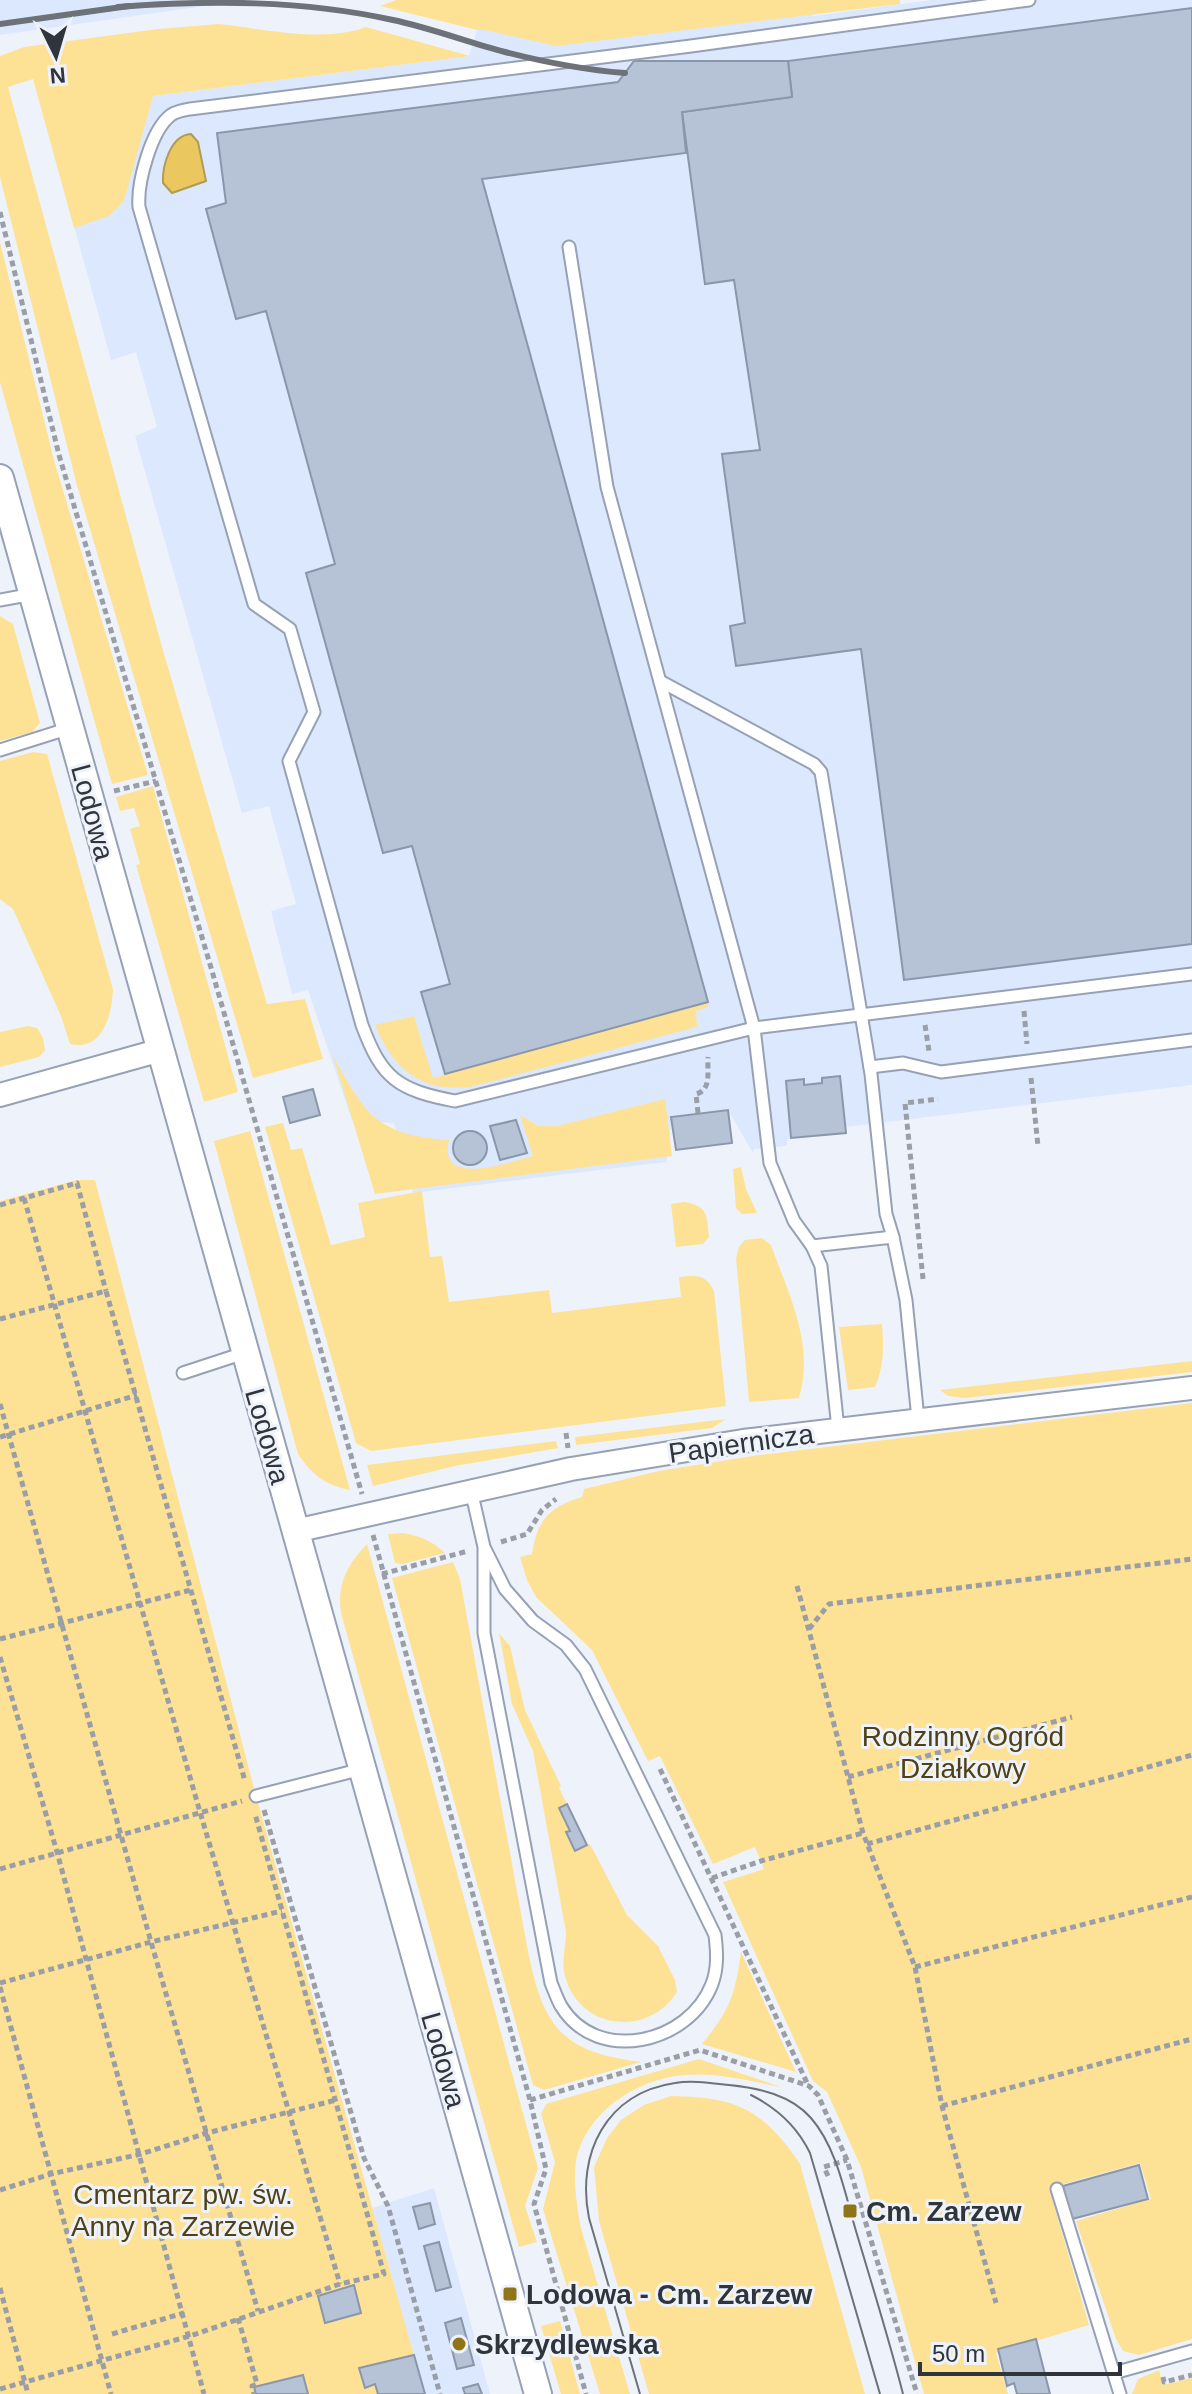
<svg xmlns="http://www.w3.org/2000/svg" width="1192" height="2394" font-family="Arial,sans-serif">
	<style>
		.built { fill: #dbe8fe }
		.green { fill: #fde295 }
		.water { fill: #eac75f; stroke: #b29b54; stroke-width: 2 }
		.building { fill: #b6c2d6; stroke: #8a96a9; stroke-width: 2 }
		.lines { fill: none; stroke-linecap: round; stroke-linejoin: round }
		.service-casing { stroke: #96a1b4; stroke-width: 15 }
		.minor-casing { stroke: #96a1b4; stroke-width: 26 }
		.tertiary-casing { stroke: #96a1b4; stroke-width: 30 }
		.path { stroke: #9a9fa7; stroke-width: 5; stroke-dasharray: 6 4; stroke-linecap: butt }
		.service { stroke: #fff; stroke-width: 11 }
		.minor { stroke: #fff; stroke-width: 22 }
		.tertiary { stroke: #fff; stroke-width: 26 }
		.tram { stroke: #6d7279; stroke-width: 2 }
		.rail { stroke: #6d7279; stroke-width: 6 }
		.poi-dot { fill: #8f7418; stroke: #eef3fb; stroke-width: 3 }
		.labels { text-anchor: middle; stroke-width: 6; stroke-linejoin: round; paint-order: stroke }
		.street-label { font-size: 28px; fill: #30353c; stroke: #eef3fb }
		.park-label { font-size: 28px; fill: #4f4115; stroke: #eef3fb }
		.poi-label { font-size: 28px; font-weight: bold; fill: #30353c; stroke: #eef3fb; text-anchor: start }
	</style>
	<rect width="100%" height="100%" fill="#eef3fb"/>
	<!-- built -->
	<g class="built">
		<polygon points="0,0 247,0 0,35"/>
		<polygon points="932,0 1192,0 1192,1085 846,1127 846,1133 787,1139 787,1146 754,1149 753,1153 728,1110 672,1116 666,1165 665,1162 413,1193 394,1123 352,1120 308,990 292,994 271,911 296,904 269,806 242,813 135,436 157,427 136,352 111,360 42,110 469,56 477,30 812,13 813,16"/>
		<polygon points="434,2188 490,2394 425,2394 372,2208"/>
	</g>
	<!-- green -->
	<g class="green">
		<polygon points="396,0 900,0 900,4 556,46 485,30 477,30 380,6"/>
		<path d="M219,24C264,29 324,43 366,27L470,56L153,96L124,201L109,216L74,228L33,79L8,87L162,647L267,1004L305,999L323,1059L253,1078L76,482L0,177V56L24,47L158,29Z"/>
		<polygon points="0,242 54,460 148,775 112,784 0,382"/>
		<polygon points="0,616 13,624 40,723 32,732 0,741"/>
		<path d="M33,752L47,754L113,989C112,1014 103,1052 70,1044L61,1016L13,909L0,899V761Z"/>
		<polygon points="153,786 238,1092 204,1102 136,865 140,864 130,829 140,826 134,808 120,811 116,797"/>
		<path d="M708,1002V1007L696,1011L697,1027L470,1087C420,1092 394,1070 375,1025L414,1016L433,1078Z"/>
		<polygon points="28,1026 37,1028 43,1038 45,1050 39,1057 0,1067 0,1032"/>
		<path d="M333,1056C366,1116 378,1135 449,1140C437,1189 510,1162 533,1156L520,1115L538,1126H557L665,1099L672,1156L375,1194Z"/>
		<path d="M283,1123L291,1150L302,1148L331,1245L365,1237L358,1203L422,1191L430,1257L442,1256L449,1302L549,1290L552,1313L681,1297L679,1277C697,1275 706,1274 714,1291L726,1406L371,1451L356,1443L265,1127Z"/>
		<path d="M250,1131L350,1490C325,1485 312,1475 298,1454L214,1141Z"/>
		<polygon points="741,1167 746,1189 757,1213 742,1214 736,1208 733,1169"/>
		<polygon points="77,1180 95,1180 256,1796 425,2394 0,2394 0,1201"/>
		<path d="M684,1202C708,1206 707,1215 709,1237L703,1244L676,1247L671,1204Z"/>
		<path d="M762,1238L771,1245C789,1295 815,1345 799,1398L749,1402L736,1258L739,1247L745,1240Z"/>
		<path d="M882,1324C884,1347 884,1366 875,1387L848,1390L839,1327Z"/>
		<polygon points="1192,1361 1192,1372 965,1398 948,1396 940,1390"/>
		<path d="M1192,1403V2339L1139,2355L1123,2351L1116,2339L1076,2221L1151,2199L1140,2163L1049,2188L1089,2325L996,2353L1008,2394H924L861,2167L827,2092L813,2081L723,1882L764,1869L755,1847L713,1864L660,1756L648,1761L592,1650L536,1597L527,1580L520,1557L532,1554C537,1520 549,1507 582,1497L584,1489L659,1471L759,1455Z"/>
		<polygon points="726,1419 712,1428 576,1445 575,1437"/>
		<polygon points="556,1441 558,1448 455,1466 373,1486 367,1465"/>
		<path d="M403,1533C421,1536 432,1541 445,1553L403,1564L395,1563L388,1534Z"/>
		<path d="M367,1544L538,2168L525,2206L537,2242L519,2247L341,1613C337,1584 347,1565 367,1544Z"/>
		<path d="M453,1562L460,1579L527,1946C542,2023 558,2052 641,2062L544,2090L533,2085L392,1578Z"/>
		<path d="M499,1633L510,1646L525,1710L561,1786L559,1788L567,1804L560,1808L576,1851L590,1844L627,1915L658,1946L675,1980L677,1992C648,2038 579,2030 565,1976C561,1962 566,1946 566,1932L533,1751L512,1704Z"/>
		<path d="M741,1952L796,2072L702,2044C730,2010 735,1995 741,1952Z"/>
		<path d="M699,2059L781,2087C749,2081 717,2072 684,2075C638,2079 586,2111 576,2161C573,2182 577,2207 581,2228L630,2394H600L543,2209L555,2162L541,2114L546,2104Z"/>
		<path d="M671,2096C736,2097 763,2109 800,2164L865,2394H649L599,2221L594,2167L607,2138L621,2120L644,2105Z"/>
		<polygon points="560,2321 580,2394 561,2394 541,2326"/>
		<polygon points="1159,2370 1163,2385 1192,2378 1192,2394 1132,2394 1138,2379"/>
	</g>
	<!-- water -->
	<path class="water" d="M191,134L198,142L206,181L172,193L163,183C162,165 171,135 191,134Z"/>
	<!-- building -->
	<g class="building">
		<polygon points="1192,8 1192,944 904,980 861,649 736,666 730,626 745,623 722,454 760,450 734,280 705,284 682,112 792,97 788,61"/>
		<polygon points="634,61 788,61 792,97 682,112 686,153 482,179 708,1002 445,1074 421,992 450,984 412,846 383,853 306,573 335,564 266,311 236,319 206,209 226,203 217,133 618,82"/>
		<polygon points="840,1076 846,1133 791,1138 786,1081 804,1079 804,1085 822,1083 822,1078"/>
		<polygon points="313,1089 320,1115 290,1123 283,1097"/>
		<polygon points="728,1110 732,1143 676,1150 671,1117"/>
		<polygon points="516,1120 527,1153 500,1160 490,1126"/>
		<circle cx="470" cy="1148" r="17"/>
		<polygon points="567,1804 587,1845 575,1851 566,1832 570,1831 559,1808"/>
		<polygon points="1139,2165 1148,2199 1072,2219 1063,2186"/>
		<polygon points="430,2203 435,2224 419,2229 413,2207"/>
		<polygon points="439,2242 451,2287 436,2291 424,2246"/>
		<polygon points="354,2285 361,2313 325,2323 318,2296"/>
		<polygon points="461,2318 474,2365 457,2369 445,2323"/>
		<polygon points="1036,2339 1050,2394 1017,2394 1014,2383 1007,2386 998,2349"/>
		<polygon points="414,2355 425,2394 378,2394 375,2384 365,2388 359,2368"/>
		<polygon points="303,2375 308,2394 256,2394 254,2387"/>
		<polygon points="478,2384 482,2394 465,2394 463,2388"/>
	</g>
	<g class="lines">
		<!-- service casing -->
		<g class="service-casing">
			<g id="service">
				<path d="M1029,0L691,46L190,109C184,110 177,111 171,115C151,130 137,183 139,207L254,604L290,629L314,712L289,761L362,1025C382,1079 398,1090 455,1101L754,1028L1192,974"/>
				<polyline points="569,247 607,487 754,1028 770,1163 794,1221 812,1246 821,1266 838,1429"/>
				<polyline points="0,600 33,594"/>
				<polyline points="660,681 814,764 821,772 871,1074 886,1214 893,1237 906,1300 918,1419"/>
				<polyline points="0,750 70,728"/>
				<polyline points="870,1067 903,1063 941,1072 1192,1040"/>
				<polyline points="812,1246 893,1237"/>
				<polyline points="183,1373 244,1353"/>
				<path d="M471,1490L484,1547L505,1589L533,1621L566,1645L585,1669L715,1935C717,1952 718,1968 712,1984C689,2044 597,2065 561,2006C557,1999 554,1990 551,1983L484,1633V1547"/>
				<polyline points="256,1796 362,1769"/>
				<polyline points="1057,2189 1120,2394"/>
				<polyline points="1114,2373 1192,2351"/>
			</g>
		</g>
		<!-- minor casing -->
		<g class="minor-casing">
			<g id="minor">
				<polyline points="0,1095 161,1050"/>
				<polyline points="295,1531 571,1469 743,1441 1192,1388"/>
			</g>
		</g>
		<!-- tertiary casing -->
		<g class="tertiary-casing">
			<polyline id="tertiary" points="0,478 538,2394"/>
		</g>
		<!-- path -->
		<g class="path">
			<polyline points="0,212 59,455 212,971 362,1494"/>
			<polyline points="114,791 156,781"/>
			<polyline points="1024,1011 1027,1044"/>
			<polyline points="925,1025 929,1051"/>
			<polyline points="1031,1078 1038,1146"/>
			<path d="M698,1113L696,1094C712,1090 707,1071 708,1057"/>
			<polyline points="24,1198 200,1812 340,2284"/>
			<polyline points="0,1205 77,1183 106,1291"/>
			<polyline points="923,1279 905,1103 938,1099"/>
			<polyline points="0,1319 106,1291 245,1781"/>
			<polyline points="0,1404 151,1942 258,2311"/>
			<polyline points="566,1433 568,1448"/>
			<polyline points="0,1437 137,1395"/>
			<polyline points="373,1535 530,2100 546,2169 534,2204 586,2394"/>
			<polyline points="501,1542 527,1534 542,1510 556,1499"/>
			<polyline points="382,1574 468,1551"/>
			<polyline points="797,1586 863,1833 915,1967 942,2106 996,2303"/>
			<polyline points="809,1629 829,1604 1192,1559"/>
			<polyline points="0,1639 191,1590"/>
			<polyline points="0,1657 57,1852 204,2394"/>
			<polyline points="660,1769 808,2085"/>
			<polyline points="848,1777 1072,1717"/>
			<polyline points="264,1810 364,2158 388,2206 440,2394"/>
			<polyline points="867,1844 1192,1755"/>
			<polyline points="0,1869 242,1801"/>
			<polyline points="712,1878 761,1861 863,1833"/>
			<polyline points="915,1967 1192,1897"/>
			<polyline points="0,1983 151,1942 282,1911"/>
			<polyline points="0,1987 111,2394"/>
			<polyline points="530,2100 700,2050 809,2086 818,2095 847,2160 917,2394"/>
			<polyline points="942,2106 1192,2039"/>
			<polyline points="828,2176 824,2167 847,2160"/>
			<polyline points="0,2190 51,2174 141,2154 207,2133 336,2100"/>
			<polyline points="0,2288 28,2394"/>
			<polyline points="238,2318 257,2384 252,2386 254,2394"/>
			<polyline points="112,2334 184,2313"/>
			<polyline points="1163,2377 1164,2382 1192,2375"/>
			<polyline points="0,2389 190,2336 340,2284 384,2274 255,1814"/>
		</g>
		<!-- service -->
		<use href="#service" class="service"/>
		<!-- minor -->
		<use href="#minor" class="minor"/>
		<!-- tertiary -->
		<use href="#tertiary" class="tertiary"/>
		<!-- tram -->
		<g class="tram">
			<path d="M751,2095C777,2108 797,2126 810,2153L880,2394"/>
			<path d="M640,2394L589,2218C576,2154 606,2093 675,2083C692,2080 711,2083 729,2085C759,2088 791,2095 811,2118C837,2148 845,2194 856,2231C872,2285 889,2339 903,2394"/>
		</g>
		<!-- rail -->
		<g class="rail">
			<path d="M118,7C210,0 302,0 393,20C431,28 467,42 505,52C544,62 585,70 625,73"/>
			<polyline points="0,24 129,6"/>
		</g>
	</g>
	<!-- markers -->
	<g class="poi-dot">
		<rect x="842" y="2203" width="16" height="16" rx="4"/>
		<rect x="502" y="2286" width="16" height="16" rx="4"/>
		<circle cx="459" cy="2344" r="8"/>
	</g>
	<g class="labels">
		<!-- street labels -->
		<g class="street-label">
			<text transform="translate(93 812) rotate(75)" y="10">Lodowa</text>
			<text transform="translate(268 1436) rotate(74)" y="10">Lodowa</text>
			<text transform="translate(741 1443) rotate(-8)" y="10">Papiernicza</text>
			<text transform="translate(444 2060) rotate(74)" y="10">Lodowa</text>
		</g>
		<!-- park labels -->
		<g class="park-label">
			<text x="963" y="1746">Rodzinny Ogród<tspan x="963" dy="32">Działkowy</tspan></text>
			<text x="183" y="2204">Cmentarz pw. św.<tspan x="183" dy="32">Anny na Zarzewie</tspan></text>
		</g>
		<!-- poi labels -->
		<g class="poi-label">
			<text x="866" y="2221">Cm. Zarzew</text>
			<text x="526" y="2304">Lodowa - Cm. Zarzew</text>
			<text x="475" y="2354">Skrzydlewska</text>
		</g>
	</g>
	<!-- north arrow -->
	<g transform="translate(56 56) rotate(175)" stroke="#eef3fb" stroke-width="6" paint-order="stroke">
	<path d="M0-6L14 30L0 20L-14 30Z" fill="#30353c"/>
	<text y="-12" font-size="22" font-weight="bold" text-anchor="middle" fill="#30353c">N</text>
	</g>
	<!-- scale -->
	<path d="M920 2362v12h200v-12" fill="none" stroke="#30353c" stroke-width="4"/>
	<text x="932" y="2362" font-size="24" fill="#30353c" stroke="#eef3fb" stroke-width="6" paint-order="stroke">50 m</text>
</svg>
